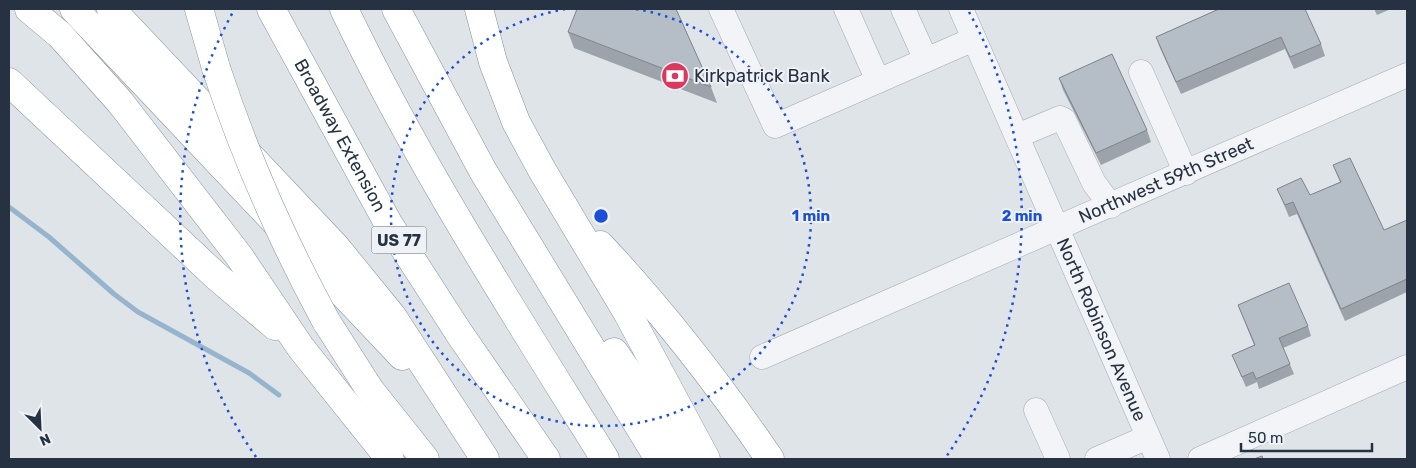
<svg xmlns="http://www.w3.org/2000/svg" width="1416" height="468" font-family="Rubik,sans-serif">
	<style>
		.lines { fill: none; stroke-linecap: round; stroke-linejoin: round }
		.stream { stroke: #96b5cd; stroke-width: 5 }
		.minor-casing { stroke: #a4abb4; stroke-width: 25 }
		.highway-casing { stroke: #8592a1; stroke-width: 29 }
		.minor { stroke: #f2f4f7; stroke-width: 24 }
		.highway { stroke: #fff; stroke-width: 28 }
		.highway-bridge-casing { stroke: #8592a1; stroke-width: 29; stroke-linecap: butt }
		.highway-bridge { stroke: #fff; stroke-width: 28 }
		.wall { fill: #9ca3ab }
		.building { fill: #b5bdc7; stroke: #7f848b }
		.ring { fill: none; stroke: #1d4ed8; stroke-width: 2.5; stroke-dasharray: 2.5 5 }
		.labels { text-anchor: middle; stroke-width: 4; stroke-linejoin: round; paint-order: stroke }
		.shield { fill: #eef2f7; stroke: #626c78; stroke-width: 1 }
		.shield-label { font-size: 16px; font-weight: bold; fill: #263242 }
		.poi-label { font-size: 18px; fill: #263242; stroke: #eef2f7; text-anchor: start }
		.street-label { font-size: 18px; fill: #263242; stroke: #eef2f7 }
		.centre { fill: #1d4ed8; stroke: #eef2f7; stroke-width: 2.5 }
		.ring-label { font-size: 15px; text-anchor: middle; font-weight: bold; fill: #1d4ed8; stroke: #eef2f7; stroke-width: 4; stroke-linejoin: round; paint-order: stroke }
	</style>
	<rect width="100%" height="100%" fill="#dfe4e9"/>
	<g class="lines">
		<!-- stream -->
		<polyline class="stream" points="9,207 49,237 114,294 138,312 249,373 279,395"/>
		<!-- minor casing -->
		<g class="minor-casing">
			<g id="minor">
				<polyline points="721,9 775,126 974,39"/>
				<polyline points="846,9 878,81"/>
				<polyline points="903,9 926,60"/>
				<path id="s1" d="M961,9L1158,459"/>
				<polyline points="1141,72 1186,173"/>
				<polyline points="1017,136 1060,118 1064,120 1094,183 1111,206"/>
				<path id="s2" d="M762,357L1407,75"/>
				<polyline points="1036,410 1058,459"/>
				<polyline points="1097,459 1148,437"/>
				<polyline points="1200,459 1407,367"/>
			</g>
		</g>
		<!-- highway casing -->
		<g class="highway-casing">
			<g id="highway">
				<polyline points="29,9 60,35 120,102 239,256 301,348 390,459"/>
				<polyline points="74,9 402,356"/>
				<polyline points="111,9 335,246 392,316 485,459"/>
				<polyline points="199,9 216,68"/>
				<path id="s3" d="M271,9L388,223L459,333L546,459"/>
				<path d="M344,9C419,166 514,312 605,459"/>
				<polyline points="396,9 483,171 659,459"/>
				<polyline points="479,9 493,62 516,122 542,170 627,312 706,459"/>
				<polyline points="9,82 216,276 275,326"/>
				<path d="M600,245C663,312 718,383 770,459"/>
				<polyline points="326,321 370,390 425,459"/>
				<polyline points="614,352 688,459"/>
			</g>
		</g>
		<!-- minor -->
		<use href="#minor" class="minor"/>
		<!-- highway -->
		<use href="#highway" class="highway"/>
		<!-- highway-bridge casing -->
		<g class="highway-bridge-casing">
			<path id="highway-bridge" d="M216,68C245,156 282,240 326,321"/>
		</g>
		<!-- highway-bridge -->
		<use href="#highway-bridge" class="highway-bridge"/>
	</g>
	<!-- wall -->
	<g class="wall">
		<polygon points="1219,9 1321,44 1325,56 1294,69 1285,49 1181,94 1160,48 1156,37"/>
		<polygon points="1374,9 1391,9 1377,15"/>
		<polygon points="568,32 711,87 717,103 574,48"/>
		<polygon points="1059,78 1147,130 1151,142 1101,165 1063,90"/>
		<polygon points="1333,165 1384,230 1407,220 1407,292 1345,321 1297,214 1289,217 1282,200 1277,189 1310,195 1340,182"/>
		<polygon points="1238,305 1308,326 1311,336 1283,348 1294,374 1259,389 1257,382 1246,387 1232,355 1254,345"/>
	</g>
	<!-- building -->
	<g class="building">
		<polygon points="577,9 676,9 711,87 568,32"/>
		<polygon points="1219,9 1305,9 1321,44 1290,57 1281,37 1176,82 1156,37"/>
		<polygon points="1112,54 1147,130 1096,153 1059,78"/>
		<polygon points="1350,158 1384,230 1407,220 1407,279 1341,309 1293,202 1285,205 1277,189 1301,178 1310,195 1341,182 1333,165"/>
		<polygon points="1289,283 1308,326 1279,338 1290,364 1256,379 1253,372 1242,377 1232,355 1255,345 1238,305"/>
		<polygon points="1262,456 1263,459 1254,459"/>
	</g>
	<!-- distance rings -->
	<g class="ring">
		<path d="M636 9A210 210 0 1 1 566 9"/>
		<path d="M256 457A421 421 0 0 1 233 12M969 12A421 421 0 0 1 946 457"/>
	</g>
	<!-- icons -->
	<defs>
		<g id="bank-disc" transform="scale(1.4375)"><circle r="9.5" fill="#da385d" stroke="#eef2f7"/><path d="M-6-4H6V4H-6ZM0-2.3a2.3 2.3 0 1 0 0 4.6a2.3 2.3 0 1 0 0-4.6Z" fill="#fff"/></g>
	</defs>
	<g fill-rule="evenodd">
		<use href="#bank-disc" x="675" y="76"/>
	</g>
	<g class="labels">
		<!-- shield labels -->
		<rect class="shield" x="371.5" y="226.5" width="55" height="27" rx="4"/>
		<g class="shield-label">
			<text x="399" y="246">US 77</text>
		</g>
		<!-- poi labels -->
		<g class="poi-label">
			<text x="694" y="82">Kirkpatrick Bank</text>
		</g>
		<!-- street labels -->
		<g class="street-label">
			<text dy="6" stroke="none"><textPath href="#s3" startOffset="144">Broadway Extension</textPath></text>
			<text dy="6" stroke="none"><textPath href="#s2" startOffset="441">Northwest 59th Street</textPath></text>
			<text dy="6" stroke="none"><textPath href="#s1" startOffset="350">North Robinson Avenue</textPath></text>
		</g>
	</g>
	<circle cx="601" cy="216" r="8" class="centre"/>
	<g class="ring-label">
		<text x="811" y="221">1 min</text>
		<text x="1022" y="221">2 min</text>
	</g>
	<!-- border -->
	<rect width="1416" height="468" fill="none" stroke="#263242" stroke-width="20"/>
	<!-- north arrow -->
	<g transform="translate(40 428) rotate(156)" stroke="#eef2f7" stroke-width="4" paint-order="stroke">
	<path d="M0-4L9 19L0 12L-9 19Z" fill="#263242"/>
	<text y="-8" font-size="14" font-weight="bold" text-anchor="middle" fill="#263242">N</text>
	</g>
	<!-- scale -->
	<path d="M1241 443v8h131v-8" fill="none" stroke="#263242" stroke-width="2.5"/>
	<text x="1248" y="443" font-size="15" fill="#263242" stroke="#eef2f7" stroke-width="4" paint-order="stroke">50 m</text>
</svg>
